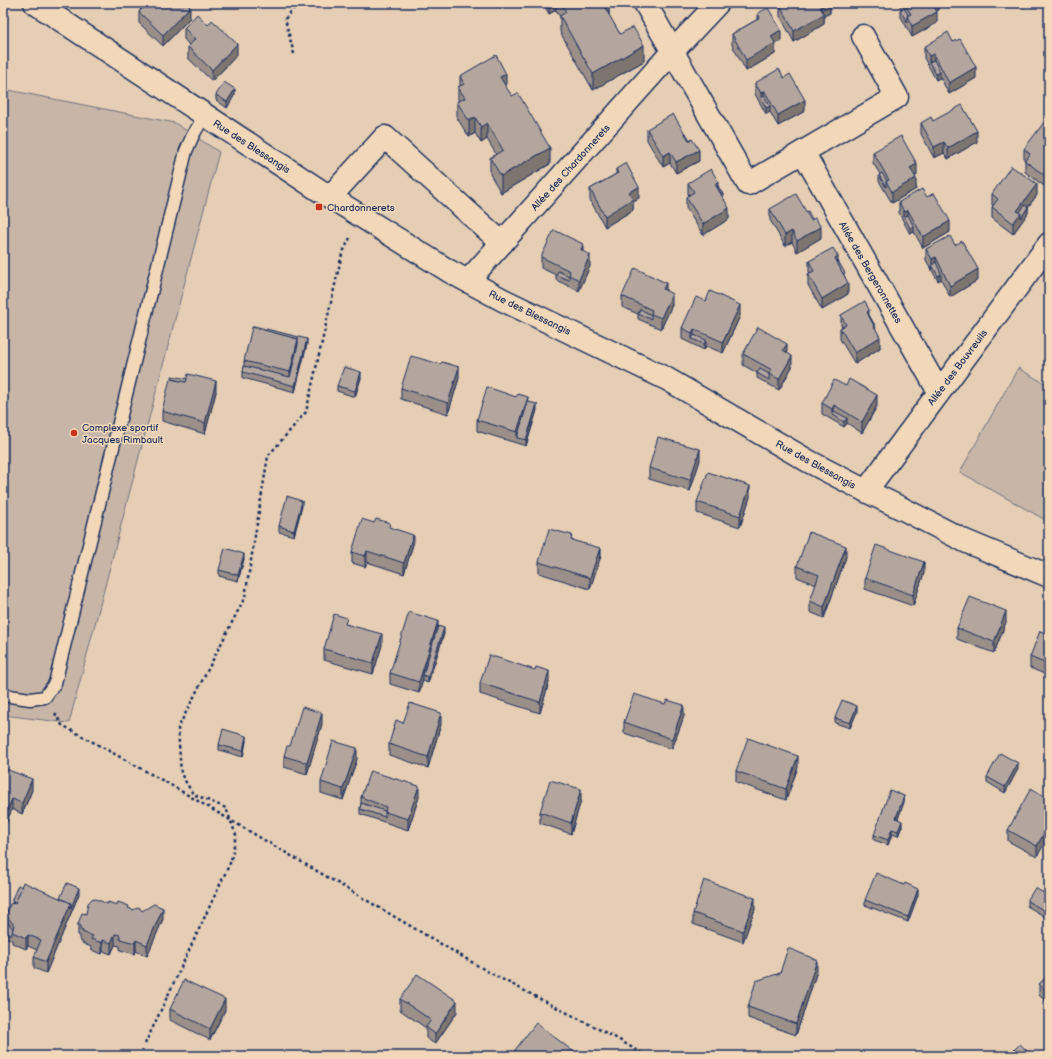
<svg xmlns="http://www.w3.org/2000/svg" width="1052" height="1059" font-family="'Balsamiq Sans',sans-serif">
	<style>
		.green { fill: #c7b6a7; stroke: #717282 }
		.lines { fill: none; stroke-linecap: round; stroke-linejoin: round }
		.lane-casing { stroke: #1b2f5e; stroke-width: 15 }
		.street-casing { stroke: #1b2f5e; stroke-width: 25 }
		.path { stroke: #1b2f5e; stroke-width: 2.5; stroke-dasharray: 3 3; stroke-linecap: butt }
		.lane { stroke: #f2d8b9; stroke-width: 12 }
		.street { stroke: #f2d8b9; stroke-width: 22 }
		.wall { fill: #9a8f89; stroke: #1b2f5e }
		.shaded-wall { fill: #7d746f; stroke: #1b2f5e }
		.building { fill: #b3a69f; stroke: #1b2f5e }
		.poi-dot { fill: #c8321e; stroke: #f2d8b9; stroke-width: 1.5 }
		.labels { text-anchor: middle; stroke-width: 3; stroke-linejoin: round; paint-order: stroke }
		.street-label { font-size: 10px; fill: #1b2f5e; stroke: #f2d8b9 }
		.poi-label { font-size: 10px; fill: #1b2f5e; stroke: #f2d8b9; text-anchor: start }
	</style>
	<rect width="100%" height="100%" fill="#e5ceb4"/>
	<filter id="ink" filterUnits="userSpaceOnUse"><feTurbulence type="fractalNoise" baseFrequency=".025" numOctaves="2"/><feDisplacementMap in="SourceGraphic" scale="8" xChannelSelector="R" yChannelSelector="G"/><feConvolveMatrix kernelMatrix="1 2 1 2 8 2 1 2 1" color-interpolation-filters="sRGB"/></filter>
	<g filter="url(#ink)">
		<!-- green -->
		<g class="green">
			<polygon points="3,89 175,123 219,152 69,723 3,715"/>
			<polygon points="1018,368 1049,386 1049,522 960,472"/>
		</g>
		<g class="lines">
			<!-- lane casing -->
			<g class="lane-casing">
				<polyline id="lane" points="3,695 30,699 45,697 55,683 186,151 193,135 205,115"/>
			</g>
			<!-- street casing -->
			<g class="street-casing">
				<g id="street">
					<polyline points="35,3 322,192 449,271 503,300 667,379 810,462 866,491 903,509 965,541 1049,576"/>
					<polyline points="645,3 748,184 897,97 863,36"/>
					<polyline points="803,152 939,392"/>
					<polyline points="330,197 385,137 502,243"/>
					<polyline points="468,281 672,52 718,3"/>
					<polyline points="866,491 1049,244"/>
				</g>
			</g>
			<!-- path -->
			<g class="path">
				<polyline points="294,54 285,19 298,3"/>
				<polyline points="55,713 62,725 169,784 492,974 616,1038 646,1056"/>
				<polyline points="145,1044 231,861 236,835 226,808 193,794 181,774 178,728 245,597 268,456 306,412 342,254 350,238"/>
			</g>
			<!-- lane -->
			<use href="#lane" class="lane"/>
			<!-- street -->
			<use href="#street" class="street"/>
		</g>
		<!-- wall -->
		<g class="wall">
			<polygon points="135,3 186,3 190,18 163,46 139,23 139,12 141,9"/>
			<polygon points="543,3 611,3 611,4 609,5 609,16 620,34 644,61 593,90 560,32 560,17 556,10 549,14"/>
			<polygon points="830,3 830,13 824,16 824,24 794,42 780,16 780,5"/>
			<polygon points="898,3 938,3 938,10 936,11 937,23 912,37 900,15 900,10 902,9"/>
			<polygon points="758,13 781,41 775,44 775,54 746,71 732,45 732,34 758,19"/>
			<polygon points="184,28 237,55 212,81 188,58 188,47 189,45 184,39"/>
			<polygon points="953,42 976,78 949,94 940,77 936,80 924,58 924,47"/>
			<polygon points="460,76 506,88 550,164 501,193 490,174 490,158 496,154 487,139 481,143 475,133 469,137 457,118 457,102 458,101 458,87 460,87"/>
			<polygon points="784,78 805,111 778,126 770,112 766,114 755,94 755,83"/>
			<polygon points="235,94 227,108 216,100 216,95"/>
			<polygon points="933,121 977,142 948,159 944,153 934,158 921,134 921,123"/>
			<polygon points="1049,124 1049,185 1047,188 1025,172 1025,161 1024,160 1024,149"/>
			<polygon points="647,129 699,161 676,173 670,163 663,167 647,140"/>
			<polygon points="873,152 917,175 915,176 916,189 892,203 879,181 879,175 880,174 873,163"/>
			<polygon points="616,169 639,198 633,201 633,210 605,227 590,200 590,189 616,174"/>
			<polygon points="688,183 718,186 724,199 729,219 703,235 686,208 686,197 689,195 688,194"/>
			<polygon points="992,194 1037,195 1028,207 1028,213 1013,234 992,218 992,207 993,206 992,205"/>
			<polygon points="927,197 950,232 923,248 914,232 910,234 899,213 899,202"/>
			<polygon points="770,209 821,238 797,252 792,242 785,246 770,220"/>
			<polygon points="955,245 978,280 950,297 941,279 938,281 926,260 926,249"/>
			<polygon points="583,251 590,266 579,291 556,280 556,275 541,268 541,257"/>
			<polygon points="809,261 838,261 845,277 848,294 822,310 808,285 808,274 810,273 809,272"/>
			<polygon points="666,291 672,305 661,329 638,319 638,314 622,307 622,296"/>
			<polygon points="706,301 740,316 723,353 706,346 704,350 682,339 682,328"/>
			<polygon points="841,315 869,315 876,330 880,348 855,364 840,339 840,328 842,327 841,326"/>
			<polygon points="307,344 295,392 243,378 243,372 244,366 244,361"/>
			<polygon points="787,352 792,367 779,390 757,378 757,373 743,365 743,354"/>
			<polygon points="440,364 459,378 448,414 401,399 401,388"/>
			<polygon points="361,378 355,397 337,391 337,386"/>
			<polygon points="216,392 205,434 162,421 162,411"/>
			<polygon points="528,402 537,410 526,446 477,431 477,420"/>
			<polygon points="822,403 877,406 862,433 847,423 844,427 822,414"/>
			<polygon points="700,460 690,491 649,479 649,468"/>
			<polygon points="750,497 740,527 697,513 697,502"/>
			<polygon points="302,506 294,536 279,532 279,526"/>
			<polygon points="390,528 414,541 404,574 367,562 365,567 352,563 352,552"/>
			<polygon points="572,540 601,554 590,589 539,573 539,562"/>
			<polygon points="846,557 824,618 810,612 810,601 816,585 797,577 797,566"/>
			<polygon points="244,559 238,581 219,576 219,570"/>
			<polygon points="924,573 913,606 865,589 865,578"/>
			<polygon points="1006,622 994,653 957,639 957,628"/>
			<polygon points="347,624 382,645 373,674 324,660 324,649"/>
			<polygon points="438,626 444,634 428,683 423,681 423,680 419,693 390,684 390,673"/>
			<polygon points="1049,634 1049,676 1030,668 1030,657"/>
			<polygon points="535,670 549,682 540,713 480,694 480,683"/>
			<polygon points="665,704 684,716 672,749 624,733 624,722"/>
			<polygon points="857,712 850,728 835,723 835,718"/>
			<polygon points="403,723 441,724 428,768 389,755 389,744"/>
			<polygon points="322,724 307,774 284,767 284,756 290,746"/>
			<polygon points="246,741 243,757 219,750 219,745"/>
			<polygon points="357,759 343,800 321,793 321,782"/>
			<polygon points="798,767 786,800 736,782 736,771"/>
			<polygon points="3,768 32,790 22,814 12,809 3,831"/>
			<polygon points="1018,769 1005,793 987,782 987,777"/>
			<polygon points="361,797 419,797 408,830 360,814 360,809 361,803"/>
			<polygon points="1049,799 1037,857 1008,841 1008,830"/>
			<polygon points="581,800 571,834 540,823 540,812"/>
			<polygon points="904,802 898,819 902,826 898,836 892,834 888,845 874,840 874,835"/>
			<polygon points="79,894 46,973 34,968 34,957 37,950 28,946 26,949 12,943 12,940 3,936 3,921 12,904 12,899 60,898"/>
			<polygon points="918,895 908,922 865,905 865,900"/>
			<polygon points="1049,896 1049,919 1027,906 1027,901"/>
			<polygon points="108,904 117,905 133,910 142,911 163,919 147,956 136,951 135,954 120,950 120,946 115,945 111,954 103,951 102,954 91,950 91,947 82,943 82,941 80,941 80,936 78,935 78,924 86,914"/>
			<polygon points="755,909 743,942 693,924 693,913"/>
			<polygon points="817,971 796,1035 748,1018 748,1007"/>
			<polygon points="1049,975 1049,1005 1039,995 1039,984"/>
			<polygon points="400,999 457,1012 435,1044 426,1038 426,1028 400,1010"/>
			<polygon points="170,1009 225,1010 210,1040 170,1020"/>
			<polygon points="515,1050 574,1056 515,1056"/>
		</g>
		<!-- shaded-wall -->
		<g class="shaded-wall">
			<polygon points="549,3 556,3 556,10 549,14"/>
			<polygon points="604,3 611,3 611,4 609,5 609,19 604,22"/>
			<polygon points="828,3 830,3 830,13 824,16 824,24 794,42 794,31 820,7"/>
			<polygon points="932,3 938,3 938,10 932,14"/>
			<polygon points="190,7 190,18 163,46 163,35"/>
			<polygon points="937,12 937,23 912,37 912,26"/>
			<polygon points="781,30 781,41 775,44 775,54 746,71 746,60 771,36"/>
			<polygon points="237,44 237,55 212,81 212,70"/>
			<polygon points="644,45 644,61 593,90 593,74"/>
			<polygon points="934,54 934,65 929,62 929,56"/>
			<polygon points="976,67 976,78 949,94 949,83"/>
			<polygon points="940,72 940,78 936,80 936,74"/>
			<polygon points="506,74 506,90 500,77"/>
			<polygon points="235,89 235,94 227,108 227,102"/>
			<polygon points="764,90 764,101 761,98 761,93"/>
			<polygon points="805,100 805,111 778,126 778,115"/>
			<polygon points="770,106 770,112 766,114 766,108"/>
			<polygon points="475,117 475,133 469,137 469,121"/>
			<polygon points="487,123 487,139 481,143 481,127"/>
			<polygon points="977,131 977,142 948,159 948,148"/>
			<polygon points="944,142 944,153 934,158 934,147"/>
			<polygon points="550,148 550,164 501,193 501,176"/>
			<polygon points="699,150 699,161 676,173 676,162"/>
			<polygon points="670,152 670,163 663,167 663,156"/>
			<polygon points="917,164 917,175 910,179 910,168"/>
			<polygon points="1049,174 1049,185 1047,188 1047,177"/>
			<polygon points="916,178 916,189 892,203 892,192"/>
			<polygon points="718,181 718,192 715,184"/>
			<polygon points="1037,184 1037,195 1021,217 1028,207 1028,213 1013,234 1013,223 1017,211"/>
			<polygon points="639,187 639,198 633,201 633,210 605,227 605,216 629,192"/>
			<polygon points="729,208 729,219 703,235 703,224"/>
			<polygon points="908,210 908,221 904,217 904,212"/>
			<polygon points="950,221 950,232 923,248 923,237"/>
			<polygon points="821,227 821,238 797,252 797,241"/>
			<polygon points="914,227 914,232 910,234 910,228"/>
			<polygon points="792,231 792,242 785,246 785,235"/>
			<polygon points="583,244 583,255 581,250"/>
			<polygon points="590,255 590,266 579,291 579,280"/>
			<polygon points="838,256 838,267 835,258"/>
			<polygon points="936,257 936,268 932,265 932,270 932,259"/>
			<polygon points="978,269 978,280 950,297 950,286"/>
			<polygon points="941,274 941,279 938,281 938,276"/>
			<polygon points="666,283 666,294 663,289"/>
			<polygon points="848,283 848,294 822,310 822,299"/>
			<polygon points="672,294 672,305 661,329 661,318"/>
			<polygon points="740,305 740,316 723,353 723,342"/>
			<polygon points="869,310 869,321 867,312"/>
			<polygon points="694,329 694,340 692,339 692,333"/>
			<polygon points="880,337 880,348 855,364 855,353"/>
			<polygon points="298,339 298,350 290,383 290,372"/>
			<polygon points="307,339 307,344 295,392 295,386"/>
			<polygon points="706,340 706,346 704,350 704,344"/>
			<polygon points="787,344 787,355 783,350"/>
			<polygon points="792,356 792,367 779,390 779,379"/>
			<polygon points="459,367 459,378 448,414 448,403"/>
			<polygon points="361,372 361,378 355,397 355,391"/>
			<polygon points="216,381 216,392 205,434 205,423"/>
			<polygon points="877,395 877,406 862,433 862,422"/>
			<polygon points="528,397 528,408 517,438 517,432"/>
			<polygon points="537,404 537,410 526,446 526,440"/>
			<polygon points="834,405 834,416 832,414 832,409"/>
			<polygon points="847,418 847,424 844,427 844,422"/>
			<polygon points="700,449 700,460 690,491 690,480"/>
			<polygon points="750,486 750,497 740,527 740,516"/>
			<polygon points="302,501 302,506 294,536 294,531"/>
			<polygon points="413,535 414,536 414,541 404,574 404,563"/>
			<polygon points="846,546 846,557 824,618 824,607"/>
			<polygon points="600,548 600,559 590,589 590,578"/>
			<polygon points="601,549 601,554 600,559 600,553"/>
			<polygon points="367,551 367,562 365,567 365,556"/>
			<polygon points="244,554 244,559 238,581 238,575"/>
			<polygon points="924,562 924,573 913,606 913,595"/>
			<polygon points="1006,611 1006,622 994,653 994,642"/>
			<polygon points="438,621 438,632 423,675 423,680 419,693 419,682"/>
			<polygon points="444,628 444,634 428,683 428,677"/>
			<polygon points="382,634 382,645 373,674 373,663"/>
			<polygon points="549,671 549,682 540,713 540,702"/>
			<polygon points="684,705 684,716 672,749 672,739"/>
			<polygon points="857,706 857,712 850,728 850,723"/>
			<polygon points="322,713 322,724 307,774 307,763"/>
			<polygon points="441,713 441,724 428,768 428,757"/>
			<polygon points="246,736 246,741 243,757 243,751"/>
			<polygon points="357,748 357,759 343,800 343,789"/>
			<polygon points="798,756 798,767 786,800 786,789"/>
			<polygon points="1018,763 1018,769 1005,793 1005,787"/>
			<polygon points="32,779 32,790 22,814 22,803"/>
			<polygon points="419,786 419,797 408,830 408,819"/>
			<polygon points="581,789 581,800 571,834 571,823"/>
			<polygon points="904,796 904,802 896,824 896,818"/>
			<polygon points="12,799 12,809 3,831 3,820"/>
			<polygon points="902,821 902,826 898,836 898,831"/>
			<polygon points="1049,824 1049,835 1037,857 1037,846"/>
			<polygon points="892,829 892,834 888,845 888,840"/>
			<polygon points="79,888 79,894 46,973 46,962 71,903"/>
			<polygon points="918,889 918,895 908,922 908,917"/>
			<polygon points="755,898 755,909 743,942 743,931"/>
			<polygon points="163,908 163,919 147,956 147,945"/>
			<polygon points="115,934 115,945 111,954 111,943"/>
			<polygon points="28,935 28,946 26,949 26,938"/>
			<polygon points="103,940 103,951 102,954 102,943"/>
			<polygon points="136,940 136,951 135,954 135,943"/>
			<polygon points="817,960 817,971 796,1035 796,1024"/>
			<polygon points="225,999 225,1010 210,1040 210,1029"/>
			<polygon points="457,1001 457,1012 435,1044 435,1034"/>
		</g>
		<!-- building -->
		<g class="building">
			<polygon points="146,3 186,3 190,7 163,35 139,12 147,4"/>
			<polygon points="561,3 609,3 604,6 620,34 633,27 644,45 593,74 560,16 566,12"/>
			<polygon points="784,3 828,3 820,7 824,14 794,31 780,5"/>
			<polygon points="904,3 932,3 937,12 912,26 907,16 911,14"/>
			<polygon points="768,8 781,30 771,36 775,43 746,60 732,34 760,18 758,13"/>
			<polygon points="904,8 908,15 907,16 907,22 900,10"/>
			<polygon points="197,14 208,25 212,20 237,44 212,70 188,47 195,39 184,28"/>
			<polygon points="948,32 953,42 960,39 976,67 949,83 934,54 929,56 924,47"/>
			<polygon points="496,55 506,74 500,77 506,87 512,96 518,93 550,148 501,176 490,158 503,150 487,123 481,127 475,117 469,121 457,102 465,98 458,87 464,84 460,76"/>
			<polygon points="934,60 940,72 936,74 929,62"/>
			<polygon points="779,69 784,78 790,74 805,100 778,115 764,90 761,93 755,83"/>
			<polygon points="224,82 235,89 227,102 216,95"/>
			<polygon points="764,96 770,106 766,108 761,98"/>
			<polygon points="962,105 977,131 948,148 944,142 934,147 921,123 931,117 933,121"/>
			<polygon points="673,114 689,140 692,139 699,150 676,162 670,152 663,156 647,129"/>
			<polygon points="1045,121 1049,124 1049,174 1047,177 1025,161 1030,154 1024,149"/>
			<polygon points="686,133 690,140 689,140 685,134"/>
			<polygon points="901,136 917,164 910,168 916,178 892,192 886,181 889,180 873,152"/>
			<polygon points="626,163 639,187 629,192 633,199 605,216 590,189 618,173 616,169"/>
			<polygon points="1011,166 1037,184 1017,211 1021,213 1013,223 992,207 998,199 992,194"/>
			<polygon points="711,169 718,181 715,184 729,208 703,224 686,197 694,192 688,183"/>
			<polygon points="882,173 887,181 886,181 886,187 879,175"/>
			<polygon points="718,186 724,196 723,197 717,187"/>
			<polygon points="922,189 927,197 934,193 950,221 923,237 908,210 904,212 899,202"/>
			<polygon points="796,194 811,220 815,218 821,227 797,241 792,231 785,235 770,209"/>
			<polygon points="1025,205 1028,207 1021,218 1021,213 1020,212"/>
			<polygon points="808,211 812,219 811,220 806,212"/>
			<polygon points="908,215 914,227 910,228 904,217"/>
			<polygon points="554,230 583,244 581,250 590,255 579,280 569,275 570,271 541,257"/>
			<polygon points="950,236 955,245 962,241 978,269 950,286 936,257 932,259 926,249"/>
			<polygon points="833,248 838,256 835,258 848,283 822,299 808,274 814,271 809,261"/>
			<polygon points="838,261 845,273 843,274 837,262"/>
			<polygon points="936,262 941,274 938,276 932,265"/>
			<polygon points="635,268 666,283 663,289 672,294 661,318 651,314 652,310 622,296"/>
			<polygon points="558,271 569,276 569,280 556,275"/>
			<polygon points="710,291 740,305 723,342 694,329 692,333 682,328 696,297 706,301"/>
			<polygon points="865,301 869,310 867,312 880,337 855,353 840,328 846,325 841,315"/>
			<polygon points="640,309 651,315 651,319 638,314"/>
			<polygon points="869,315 876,327 875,328 869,316"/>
			<polygon points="254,326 307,339 295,386 243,372 244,366 290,377 298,345 298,339 253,328"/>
			<polygon points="252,327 298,339 290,372 244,361"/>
			<polygon points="758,327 787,344 783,350 792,356 779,379 769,374 772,370 743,354"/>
			<polygon points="694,335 706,340 704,344 692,339"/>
			<polygon points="411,356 440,364 442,362 459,367 448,403 401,388"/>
			<polygon points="344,367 361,372 355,391 337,386"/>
			<polygon points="760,369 769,374 769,380 757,373"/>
			<polygon points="188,374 216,381 205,423 162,411 170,379 186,382"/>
			<polygon points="172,376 187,379 186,382 172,379"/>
			<polygon points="849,379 877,395 862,422 834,405 832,409 822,403 834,380 846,386"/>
			<polygon points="487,387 516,397 518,394 528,397 517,432 477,420"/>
			<polygon points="528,402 537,404 526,440 517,438"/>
			<polygon points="834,411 847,418 844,422 832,414"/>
			<polygon points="658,437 700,449 690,480 649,468"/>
			<polygon points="708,472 750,486 740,516 697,502"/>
			<polygon points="287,496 302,501 294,531 279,526"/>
			<polygon points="362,519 374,523 376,519 390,523 389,527 413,535 404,563 367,551 365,556 352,552"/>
			<polygon points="549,529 572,535 571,540 600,548 590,578 539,562"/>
			<polygon points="809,532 846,546 824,607 810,601 819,575 797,566"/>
			<polygon points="876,545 924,562 913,595 865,578"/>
			<polygon points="225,548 244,554 238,575 219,570"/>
			<polygon points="970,597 1006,611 994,642 957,628"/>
			<polygon points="409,612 438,621 419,682 390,673"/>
			<polygon points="334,614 347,618 345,624 382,634 373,663 324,649"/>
			<polygon points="438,626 444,628 428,677 423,675"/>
			<polygon points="1040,631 1049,634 1049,665 1030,657"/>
			<polygon points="489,655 535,670 536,667 549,671 540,702 480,683"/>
			<polygon points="634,694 665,704 667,700 684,705 672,739 624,722"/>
			<polygon points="842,700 857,706 850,723 835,718"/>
			<polygon points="410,703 441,713 428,757 389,744 396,720 403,723"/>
			<polygon points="302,707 322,713 307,763 284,756 287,746 290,746"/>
			<polygon points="223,729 246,736 243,751 219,745"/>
			<polygon points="748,738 798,756 786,789 736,771"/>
			<polygon points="333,741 357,748 343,789 321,782"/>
			<polygon points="1000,753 1018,763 1005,787 987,777"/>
			<polygon points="3,768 32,779 22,803 12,799 3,820"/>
			<polygon points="370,771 419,786 408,819 385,812 386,807 361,797"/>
			<polygon points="550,780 581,789 571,823 540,812"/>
			<polygon points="1031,788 1049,799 1049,824 1037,846 1008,830"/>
			<polygon points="890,790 904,796 896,818 902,821 898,831 892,829 888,840 874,835"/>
			<polygon points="361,803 385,811 385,817 360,809"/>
			<polygon points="876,873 904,885 905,883 918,889 908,917 865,900"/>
			<polygon points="704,880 755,898 743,931 693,913"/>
			<polygon points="23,882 71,903 46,962 34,957 41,940 28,935 26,938 12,932 14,925 6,915 10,904 15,903"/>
			<polygon points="67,883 79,888 71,908 71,903 60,898"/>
			<polygon points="18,885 22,887 15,903 13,904 14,901 12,899"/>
			<polygon points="1035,888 1049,896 1049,913 1027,901"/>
			<polygon points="93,898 108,904 108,902 117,905 118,902 129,906 128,908 133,910 139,907 142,911 154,904 163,908 147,945 136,940 135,943 120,939 120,935 115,934 111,943 103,940 102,943 91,939 93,936 82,932 83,930 80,930 81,926 78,924 82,913 86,914 88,903"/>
			<polygon points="8,910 6,915 6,920 13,929 12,932 12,935 3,931 3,921"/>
			<polygon points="788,948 817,960 796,1024 748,1007 756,981 780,973"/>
			<polygon points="417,974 457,1001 435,1034 426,1027 431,1020 400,999"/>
			<polygon points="1049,975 1049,994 1039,984"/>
			<polygon points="184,980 225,999 210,1029 170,1009"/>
			<polygon points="536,1023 574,1052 571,1056 523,1056 515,1050"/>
			<polygon points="1020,1044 1032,1056 1008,1056"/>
		</g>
	</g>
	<!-- markers -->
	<g class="poi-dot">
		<rect x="315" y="203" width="8" height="8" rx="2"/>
		<circle cx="74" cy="433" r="4"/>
	</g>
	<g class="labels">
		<!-- street labels -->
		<g class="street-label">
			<text transform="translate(252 146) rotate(33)" y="4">Rue des Blessangis</text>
			<text transform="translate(570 167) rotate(-48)" y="4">Allée des Chardonnerets</text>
			<text transform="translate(871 272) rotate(60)" y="4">Allée des Bergeronnettes</text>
			<text transform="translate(530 312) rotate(26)" y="4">Rue des Blessangis</text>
			<text transform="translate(957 367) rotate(-53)" y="4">Allée des Bouvreuils</text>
			<text transform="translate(816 464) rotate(29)" y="4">Rue des Blessangis</text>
		</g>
		<!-- poi labels -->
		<g class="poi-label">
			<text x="327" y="211">Chardonnerets</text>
			<text x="82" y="431">Complexe sportif<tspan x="82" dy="12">Jacques Rimbault</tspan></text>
		</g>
	</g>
	<!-- margin -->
	<rect width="1052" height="1059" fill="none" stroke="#f2d8b9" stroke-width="16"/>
	<rect x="8" y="8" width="1036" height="1043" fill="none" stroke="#1b2f5e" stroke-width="1.5" filter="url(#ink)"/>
</svg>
